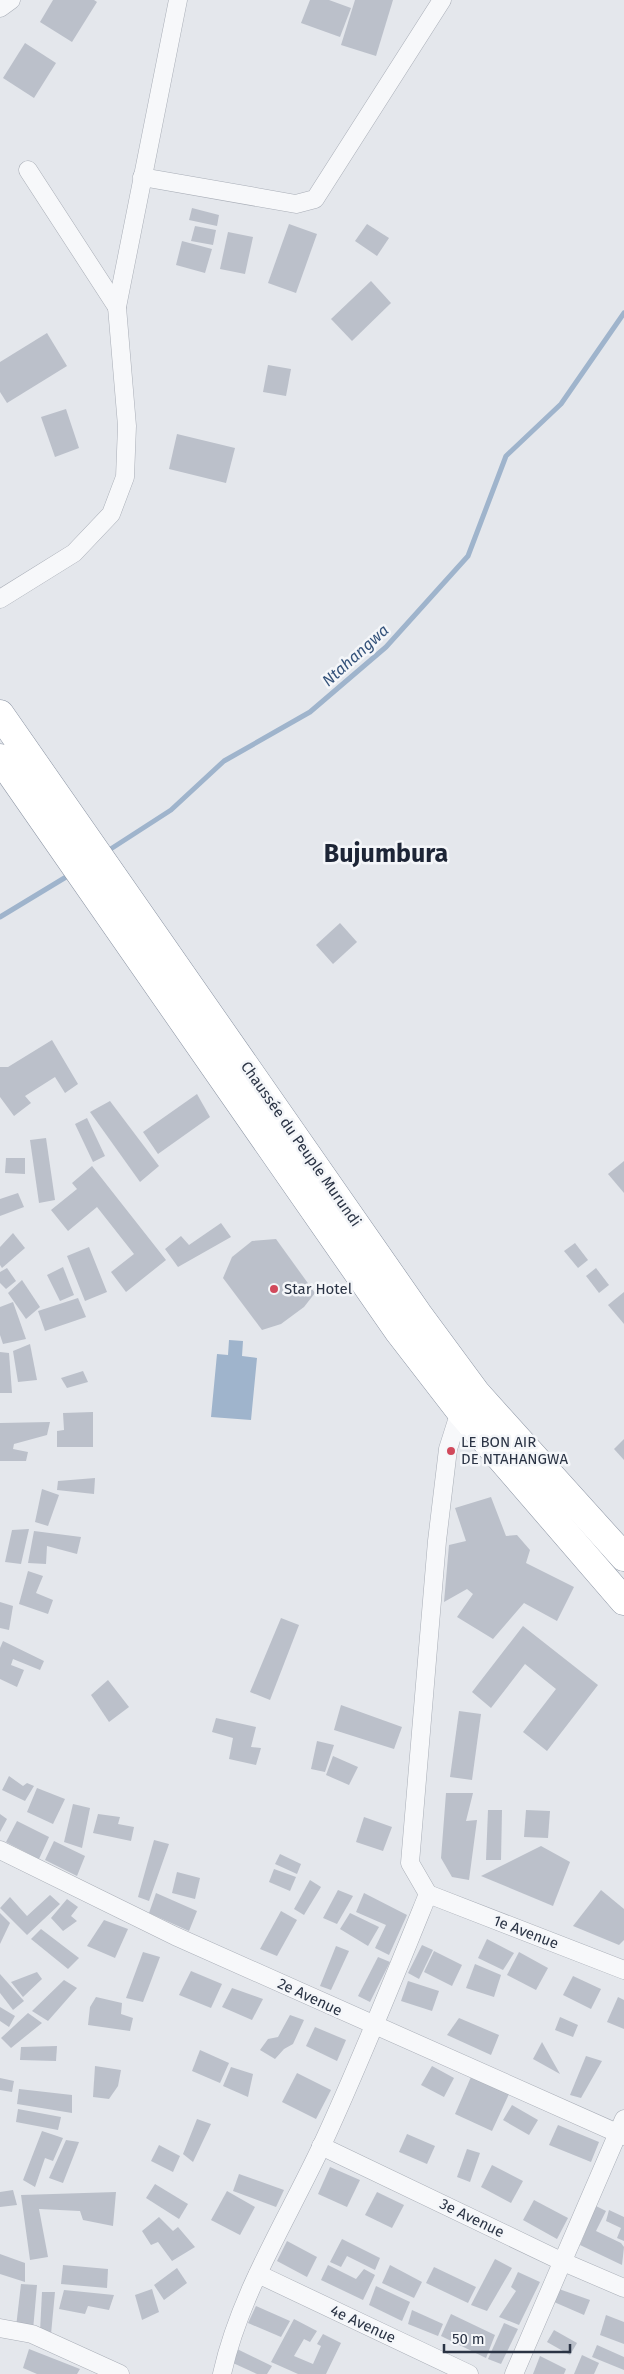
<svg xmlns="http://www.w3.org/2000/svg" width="624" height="2374" font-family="'Fira Sans',sans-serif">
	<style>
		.water { fill: #9fb4cc }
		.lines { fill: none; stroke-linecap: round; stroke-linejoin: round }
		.stream { stroke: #9fb4cc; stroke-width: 5 }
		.building { fill: #bbc0ca }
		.street-casing { stroke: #a9aeb7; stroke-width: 19 }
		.highway-casing { stroke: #8b94a3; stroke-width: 29 }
		.street { stroke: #f7f8fa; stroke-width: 18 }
		.highway { stroke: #fff; stroke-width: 28 }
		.poi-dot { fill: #d1495b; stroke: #f4f6f9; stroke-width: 2 }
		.labels { text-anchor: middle; stroke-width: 5; stroke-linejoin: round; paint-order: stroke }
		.street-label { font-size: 15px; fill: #2b3445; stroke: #f4f6f9 }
		.poi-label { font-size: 15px; fill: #2b3445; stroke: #f4f6f9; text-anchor: start }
		.water-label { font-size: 16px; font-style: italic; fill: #34527a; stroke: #f4f6f9 }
		.town-label { font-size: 25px; font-weight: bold; fill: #1d2536; stroke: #f4f6f9 }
	</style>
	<rect width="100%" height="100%" fill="#e4e7ec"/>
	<!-- water -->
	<polygon class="water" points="229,1340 243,1341 242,1356 257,1358 251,1420 211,1417 217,1354 228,1355"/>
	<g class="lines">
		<!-- stream -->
		<g class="stream">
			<polyline points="106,852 171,810 224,761 310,712 386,647 468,556 506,456 561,404 624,313"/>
			<polyline points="0,917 71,874"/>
		</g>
	</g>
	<!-- building -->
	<g class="building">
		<polygon points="53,0 94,0 97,2 72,42 40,22"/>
		<polygon points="310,0 329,0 351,8 340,37 301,23"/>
		<polygon points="355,0 393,0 376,56 341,45"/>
		<polygon points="25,43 56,63 34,98 3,78"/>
		<polygon points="192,208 219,215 217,226 189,220"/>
		<polygon points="289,224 317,234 296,293 268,283"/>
		<polygon points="367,224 389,238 377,256 355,241"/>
		<polygon points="195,226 216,230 213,245 191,241"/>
		<polygon points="228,232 253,237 245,274 220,269"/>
		<polygon points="182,241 212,249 205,273 176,265"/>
		<polygon points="371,281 391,303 352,341 331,319"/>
		<polygon points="47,333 67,366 7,403 0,392 0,362"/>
		<polygon points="268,365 291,369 286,396 263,392"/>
		<polygon points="66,409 79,448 55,457 41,417"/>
		<polygon points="177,434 235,448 226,483 169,469"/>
		<polygon points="340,923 357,942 333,964 316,945"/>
		<polygon points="52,1040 78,1084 65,1093 55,1077 25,1096 31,1103 14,1116 0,1097 0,1067 8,1067"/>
		<polygon points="197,1094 210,1117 158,1154 143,1132"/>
		<polygon points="110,1101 159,1166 140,1182 90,1112"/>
		<polygon points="87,1118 105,1156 93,1162 75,1124"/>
		<polygon points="46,1138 55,1200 39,1203 30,1140"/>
		<polygon points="6,1158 25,1158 25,1174 5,1173"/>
		<polygon points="624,1161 624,1193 608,1174"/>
		<polygon points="92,1166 166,1260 126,1292 111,1272 134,1254 97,1207 68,1231 51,1210 77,1189 72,1183"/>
		<polygon points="18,1193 24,1207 0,1216 0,1199"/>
		<polygon points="221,1223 231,1237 178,1267 165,1249 181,1236 189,1245"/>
		<polygon points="13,1233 25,1248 2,1268 0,1265 0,1247"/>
		<polygon points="276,1239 315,1293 304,1307 281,1324 262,1330 223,1278 232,1257 252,1241"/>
		<polygon points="575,1243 588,1260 578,1268 564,1251"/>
		<polygon points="89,1247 107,1292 85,1301 67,1256"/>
		<polygon points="63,1267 74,1295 60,1301 47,1275"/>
		<polygon points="7,1268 16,1281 6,1289 0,1283 0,1272"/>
		<polygon points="596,1268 609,1285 599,1293 586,1276"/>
		<polygon points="22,1280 40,1307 26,1319 8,1293"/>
		<polygon points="624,1292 624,1324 608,1305"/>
		<polygon points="78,1298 86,1317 45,1331 38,1311"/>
		<polygon points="13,1302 26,1339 3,1344 0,1335 0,1307"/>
		<polygon points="30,1344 37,1380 18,1382 13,1351"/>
		<polygon points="0,1352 9,1353 12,1393 0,1393"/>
		<polygon points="83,1371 88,1382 67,1388 61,1378"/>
		<polygon points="93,1412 93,1447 57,1447 57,1431 64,1430 63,1413"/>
		<polygon points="50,1422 47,1435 14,1444 13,1449 28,1452 26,1461 0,1461 0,1423"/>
		<polygon points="624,1439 624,1460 614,1449"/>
		<polygon points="95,1478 94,1494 57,1490 58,1481"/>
		<polygon points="42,1489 59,1495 48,1526 35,1522"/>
		<polygon points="491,1497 506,1536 517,1535 530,1550 526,1563 574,1587 557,1621 524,1603 493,1639 457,1617 473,1594 467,1589 444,1602 449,1545 466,1541 455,1508"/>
		<polygon points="29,1529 21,1564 5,1562 12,1530"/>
		<polygon points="34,1531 81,1537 77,1554 47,1546 46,1564 28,1563"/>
		<polygon points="28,1571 43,1576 36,1593 53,1600 48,1614 19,1604"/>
		<polygon points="0,1602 13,1606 9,1630 0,1628"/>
		<polygon points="281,1618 299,1625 270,1700 250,1692"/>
		<polygon points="523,1626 598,1685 547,1751 523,1732 556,1689 525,1664 491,1708 472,1692"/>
		<polygon points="3,1641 44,1661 40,1670 13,1659 11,1665 24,1670 17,1687 0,1679 0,1648"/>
		<polygon points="108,1680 129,1707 109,1722 91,1695"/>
		<polygon points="341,1705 402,1727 394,1749 334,1730"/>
		<polygon points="459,1711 481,1714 472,1780 450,1777"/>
		<polygon points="216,1718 256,1727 251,1747 261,1748 256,1765 229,1759 233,1738 212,1732"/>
		<polygon points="317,1741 334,1745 325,1772 311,1769"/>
		<polygon points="333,1756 358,1767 349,1785 326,1775"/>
		<polygon points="9,1776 23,1786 27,1783 34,1786 25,1801 2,1790"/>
		<polygon points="37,1788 65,1799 53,1824 27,1812"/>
		<polygon points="446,1793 473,1793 466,1821 477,1820 469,1880 452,1877 441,1858"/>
		<polygon points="73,1804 90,1808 82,1848 64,1842"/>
		<polygon points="488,1810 502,1810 501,1860 486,1860"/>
		<polygon points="526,1810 550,1811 548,1838 524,1837"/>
		<polygon points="0,1814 7,1819 0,1832"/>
		<polygon points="98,1814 120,1817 118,1824 134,1827 131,1841 93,1833"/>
		<polygon points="364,1817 392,1827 383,1851 356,1842"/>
		<polygon points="17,1821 49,1837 39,1859 6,1842"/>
		<polygon points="154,1840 169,1844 149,1901 138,1897"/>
		<polygon points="54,1841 85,1856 77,1876 45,1860"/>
		<polygon points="541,1846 570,1862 553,1906 481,1876"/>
		<polygon points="280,1854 301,1864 297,1874 275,1864"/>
		<polygon points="274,1869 296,1877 290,1891 269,1882"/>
		<polygon points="177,1872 200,1878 195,1899 172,1893"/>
		<polygon points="310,1880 321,1887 304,1915 294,1909"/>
		<polygon points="338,1890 353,1896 337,1924 323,1918"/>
		<polygon points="601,1890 624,1909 624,1940 619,1945 573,1926"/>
		<polygon points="156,1893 197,1911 189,1931 149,1913"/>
		<polygon points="364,1893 407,1915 389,1955 375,1948 386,1925 356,1912"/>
		<polygon points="50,1895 60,1904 27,1935 0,1908 10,1897 27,1916"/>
		<polygon points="67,1899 78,1907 71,1916 77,1921 63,1931 51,1918"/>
		<polygon points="281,1911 297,1920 277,1956 260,1949"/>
		<polygon points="0,1913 10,1923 0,1944"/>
		<polygon points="350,1913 379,1927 368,1946 340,1929"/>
		<polygon points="104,1920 128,1929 115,1958 87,1946"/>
		<polygon points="41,1929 79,1958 68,1969 31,1939"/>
		<polygon points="487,1939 514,1953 503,1970 478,1958"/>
		<polygon points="422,1945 433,1950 419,1979 408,1973"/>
		<polygon points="336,1946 349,1951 331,1990 320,1986"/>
		<polygon points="434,1951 462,1965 452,1986 424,1972"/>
		<polygon points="143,1952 160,1957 143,2002 126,1998"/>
		<polygon points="519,1952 548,1968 536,1990 507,1975"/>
		<polygon points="378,1957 390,1962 370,2002 358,1996"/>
		<polygon points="475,1964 501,1975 494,1997 466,1988"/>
		<polygon points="191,1971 222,1984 211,2008 179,1995"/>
		<polygon points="37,1972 42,1979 23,1997 11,1982"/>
		<polygon points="0,1974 24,2001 13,2010 0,1993"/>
		<polygon points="573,1976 601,1989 591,2009 563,1995"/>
		<polygon points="64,1980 77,1988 48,2021 32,2011"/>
		<polygon points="408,1981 439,1991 432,2011 401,2001"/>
		<polygon points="232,1988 263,1999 252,2020 222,2007"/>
		<polygon points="96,1997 122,2003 121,2014 133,2018 130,2031 88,2025 90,2007"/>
		<polygon points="618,1997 624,2000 624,2029 607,2022"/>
		<polygon points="0,2007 15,2016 9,2027 0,2021"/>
		<polygon points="28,2013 42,2023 11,2048 1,2038"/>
		<polygon points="290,2015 304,2020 293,2044 284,2049 275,2059 260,2050 268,2039 278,2037"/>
		<polygon points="560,2017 578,2025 573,2037 555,2030"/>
		<polygon points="459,2018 499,2035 491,2055 447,2035"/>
		<polygon points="315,2027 346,2040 337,2061 306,2046"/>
		<polygon points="542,2042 560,2074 533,2059"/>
		<polygon points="57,2046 56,2061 20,2060 21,2047"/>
		<polygon points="200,2050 229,2063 220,2083 192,2071"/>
		<polygon points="586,2056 602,2061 581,2098 570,2095"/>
		<polygon points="95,2066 121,2070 118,2086 109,2099 93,2097"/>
		<polygon points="432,2066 454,2078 444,2097 421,2085"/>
		<polygon points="231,2067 253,2074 248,2097 223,2086"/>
		<polygon points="297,2073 331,2090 316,2119 282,2102"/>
		<polygon points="471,2077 509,2094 492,2131 455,2114"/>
		<polygon points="0,2078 14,2081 12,2092 0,2090"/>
		<polygon points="19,2089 72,2095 72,2113 17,2104"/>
		<polygon points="512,2105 538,2120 529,2135 503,2120"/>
		<polygon points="18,2109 61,2117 58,2130 16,2122"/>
		<polygon points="197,2119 211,2124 193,2162 183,2154"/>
		<polygon points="558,2125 599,2142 591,2162 549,2145"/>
		<polygon points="42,2131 63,2138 53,2161 45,2158 35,2187 23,2180"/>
		<polygon points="407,2134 435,2146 427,2164 399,2152"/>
		<polygon points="66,2140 79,2142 63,2183 49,2178"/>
		<polygon points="159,2145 180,2156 173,2172 151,2161"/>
		<polygon points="467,2149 480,2153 470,2182 457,2177"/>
		<polygon points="492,2165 523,2181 511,2203 481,2187"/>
		<polygon points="330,2167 360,2180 347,2207 318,2194"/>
		<polygon points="239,2174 284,2190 276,2207 233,2191"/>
		<polygon points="155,2184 188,2204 179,2219 146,2198"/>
		<polygon points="13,2190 17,2205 0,2207 0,2192"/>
		<polygon points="227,2191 255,2207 240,2235 211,2220"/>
		<polygon points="116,2192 113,2226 83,2220 80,2211 39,2209 48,2257 30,2260 21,2195"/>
		<polygon points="377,2192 404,2205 392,2228 365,2215"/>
		<polygon points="534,2200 568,2218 557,2239 523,2220"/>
		<polygon points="596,2206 606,2211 596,2231 621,2243 624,2247 622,2265 580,2245"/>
		<polygon points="609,2210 624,2217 624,2241 617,2238 621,2228 606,2221"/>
		<polygon points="159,2217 173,2231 178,2227 195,2247 172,2261 158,2242 151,2245 142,2231"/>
		<polygon points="342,2239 380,2258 375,2270 347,2256 341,2267 330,2262"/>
		<polygon points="287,2241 317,2257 307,2277 277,2261"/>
		<polygon points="0,2254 25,2263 25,2282 0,2274"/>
		<polygon points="495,2259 512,2268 487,2311 471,2305"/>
		<polygon points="63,2265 108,2269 107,2288 61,2284"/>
		<polygon points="328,2265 356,2279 364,2269 375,2275 363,2300 321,2280"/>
		<polygon points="390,2265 422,2282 414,2298 382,2283"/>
		<polygon points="434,2267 476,2287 468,2303 426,2283"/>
		<polygon points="177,2268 187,2283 164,2300 154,2285"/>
		<polygon points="518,2272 540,2282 519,2325 499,2317 516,2291 511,2287"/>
		<polygon points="21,2284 37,2285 33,2330 16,2327"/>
		<polygon points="376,2286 410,2302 402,2321 369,2305"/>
		<polygon points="152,2289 159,2312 142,2320 135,2295"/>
		<polygon points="559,2289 590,2300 584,2315 554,2302"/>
		<polygon points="64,2290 114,2295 109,2310 88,2306 85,2314 59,2309"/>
		<polygon points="42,2292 55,2292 51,2334 40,2332"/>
		<polygon points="256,2306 290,2321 281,2337 248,2323"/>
		<polygon points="412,2310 443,2324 438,2336 408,2324"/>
		<polygon points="451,2314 495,2335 486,2358 441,2336"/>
		<polygon points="606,2315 624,2322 624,2344 600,2335"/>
		<polygon points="294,2319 317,2331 310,2342 304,2339 294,2356 313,2364 321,2346 317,2344 323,2334 341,2343 326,2374 298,2374 271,2362"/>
		<polygon points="504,2323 518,2329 501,2364 488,2359"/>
		<polygon points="554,2330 577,2343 570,2355 547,2342"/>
		<polygon points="597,2345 624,2357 624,2370 592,2357"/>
		<polygon points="29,2349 80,2369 77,2374 37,2374 23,2368"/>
		<polygon points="237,2349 272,2366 267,2374 257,2374 233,2363"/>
		<polygon points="582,2355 599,2363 594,2374 574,2374"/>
		<polygon points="540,2356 566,2369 564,2374 533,2374"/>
	</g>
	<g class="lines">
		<!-- street casing -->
		<g class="street-casing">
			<g id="street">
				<polyline points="0,8 11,0"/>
				<polyline points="28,170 117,307"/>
				<polyline points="142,177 296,204 315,199 442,0"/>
				<polyline points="0,599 74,553 111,514 125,477 127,426 117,307 178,0"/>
				<polyline points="0,1850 175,1936 624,2136"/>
				<polyline points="428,1894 624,1970"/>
				<polyline points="321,2146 561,2261 624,2288"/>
				<polyline points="258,2274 469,2374"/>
				<polyline points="0,2328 32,2334 120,2374"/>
				<path d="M222,2374C240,2293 287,2220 322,2145C360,2063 394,1978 428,1894L410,1863L437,1541L448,1449L460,1411L465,1406"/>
				<polyline points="514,2374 624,2119"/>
			</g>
		</g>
		<!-- highway casing -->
		<g class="highway-casing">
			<g id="highway">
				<polyline points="0,714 418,1314 477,1394 624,1557"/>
				<polyline points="0,758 399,1332 460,1411 624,1601"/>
			</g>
		</g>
		<!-- street -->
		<use href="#street" class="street"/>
		<!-- highway -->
		<use href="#highway" class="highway"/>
	</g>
	<!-- markers -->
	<g class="poi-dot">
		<circle cx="274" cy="1289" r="5"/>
		<circle cx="451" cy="1451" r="5"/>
	</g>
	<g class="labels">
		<!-- street labels -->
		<g class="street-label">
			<text transform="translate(301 1144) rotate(55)" y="5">Chaussée du Peuple Murundi</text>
			<text transform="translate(526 1932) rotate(21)" y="5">1e Avenue</text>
			<text transform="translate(310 1997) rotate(25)" y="5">2e Avenue</text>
			<text transform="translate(472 2218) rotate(26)" y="5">3e Avenue</text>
			<text transform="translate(363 2324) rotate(25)" y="5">4e Avenue</text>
		</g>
		<!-- poi labels -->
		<g class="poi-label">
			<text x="284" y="1294">Star Hotel</text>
			<text x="461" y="1447">LE BON AIR<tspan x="461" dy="17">DE NTAHANGWA</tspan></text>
		</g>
		<!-- water labels -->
		<g class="water-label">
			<text transform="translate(355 655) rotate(-42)" y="6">Ntahangwa</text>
		</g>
		<!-- town labels -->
		<g class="town-label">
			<text x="386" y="862">Bujumbura</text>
		</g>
	</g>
	<!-- scale -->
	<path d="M444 2344v8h126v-8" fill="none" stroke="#2b3445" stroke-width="2.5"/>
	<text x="452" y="2344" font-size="15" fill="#2b3445" stroke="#f4f6f9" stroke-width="4" paint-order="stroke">50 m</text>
</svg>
